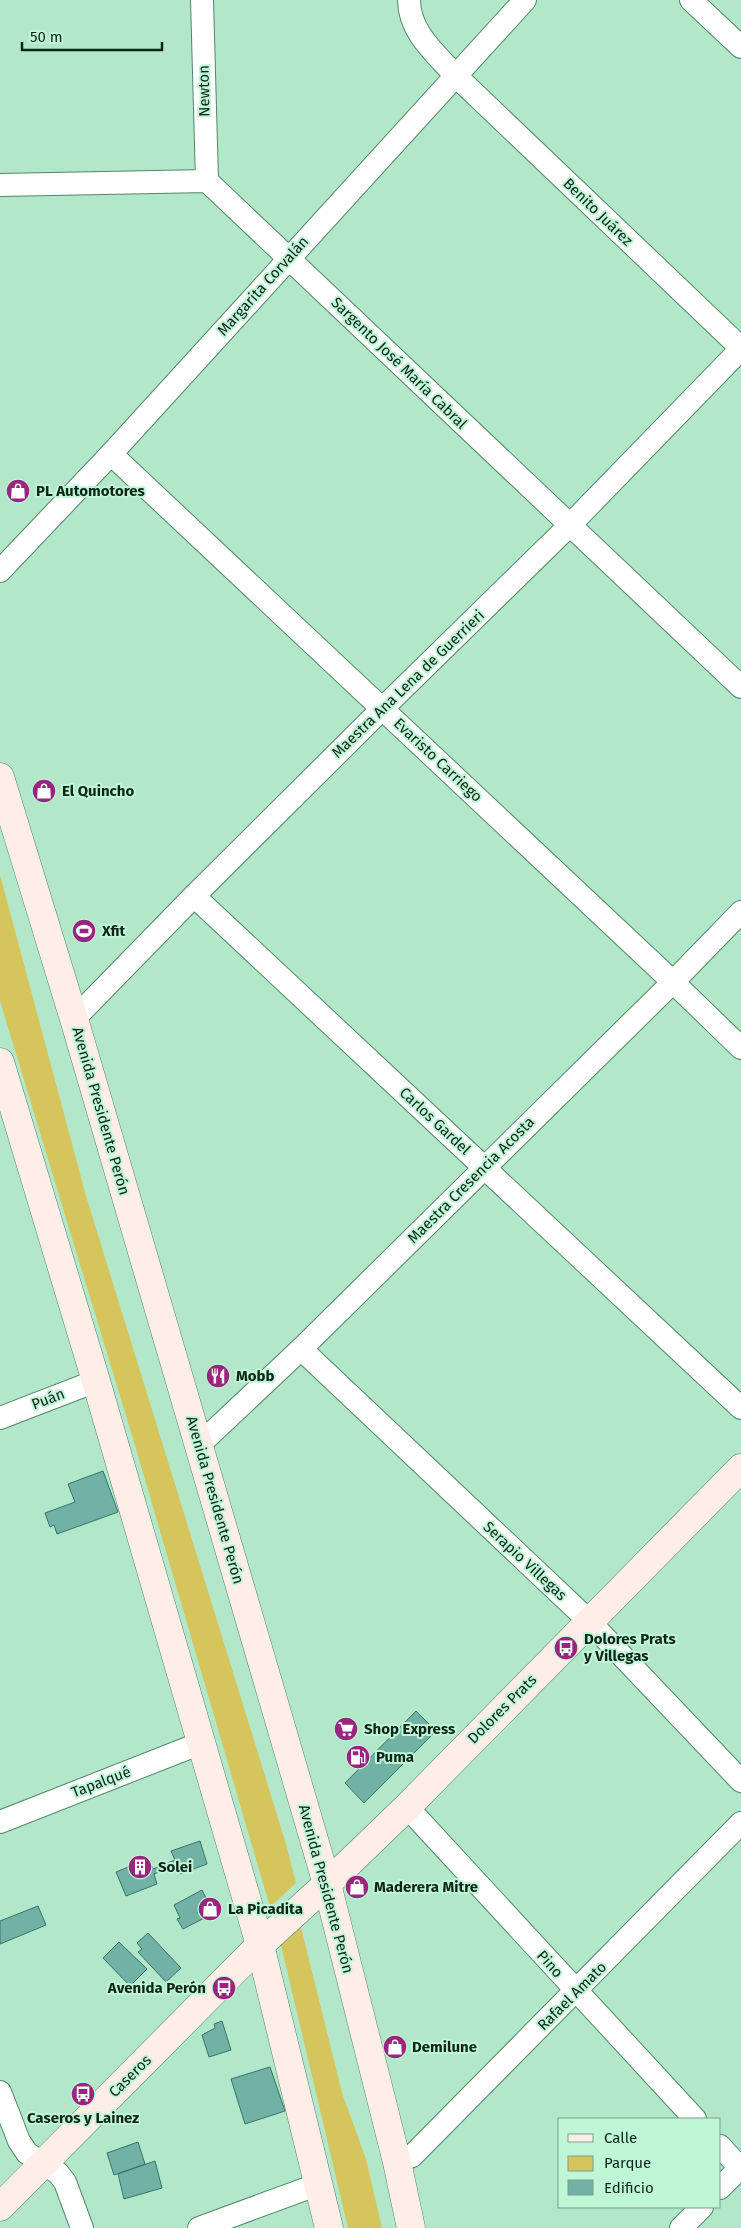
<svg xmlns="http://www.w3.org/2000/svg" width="741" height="2228" font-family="'Fira Sans',sans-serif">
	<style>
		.green { fill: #d6c45c }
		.building { fill: #71b2a5; stroke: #34766a }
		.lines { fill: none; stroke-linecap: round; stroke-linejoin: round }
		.street-casing { stroke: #52866a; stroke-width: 24 }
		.secondary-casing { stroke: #52866a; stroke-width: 29 }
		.street { stroke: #fff; stroke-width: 22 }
		.secondary { stroke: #ffeee8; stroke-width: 28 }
		.labels { text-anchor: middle; stroke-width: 4; stroke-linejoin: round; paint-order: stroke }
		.street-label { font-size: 15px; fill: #0f2419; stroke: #bff6d6 }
		.poi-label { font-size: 15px; font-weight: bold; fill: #0f2419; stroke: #bff6d6; text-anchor: start }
	</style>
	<rect width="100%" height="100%" fill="#b2e8c9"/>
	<!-- green -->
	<g class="green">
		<polygon points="0,875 86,1196 286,1844 296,1883 270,1907 134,1442 0,1001"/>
		<polygon points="300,1923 342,2093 366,2159 382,2228 348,2228 280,1941"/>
	</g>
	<!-- building -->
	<g class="building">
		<polygon points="103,1471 118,1512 57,1534 54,1525 50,1527 45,1513 75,1502 68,1484"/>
		<polygon points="416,1711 436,1731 364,1803 345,1783"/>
		<polygon points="200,1841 207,1864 180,1874 176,1865 154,1874 157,1884 126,1896 116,1872 148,1859 153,1869 175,1860 171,1851"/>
		<polygon points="202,1890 214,1913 183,1929 177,1919 180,1918 174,1905"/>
		<polygon points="38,1906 46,1925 0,1944 0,1921"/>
		<polygon points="148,1933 181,1968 166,1982 138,1952 142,1949 137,1943"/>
		<polygon points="119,1942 147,1969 130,1986 103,1958"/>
		<polygon points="222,2021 231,2050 209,2057 202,2035 215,2028 214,2024"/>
		<polygon points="270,2067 285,2111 245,2124 231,2079"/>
		<polygon points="138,2142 145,2164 114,2175 107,2153"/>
		<polygon points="155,2161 162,2188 124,2199 118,2174"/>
	</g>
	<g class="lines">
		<!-- street casing -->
		<g class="street-casing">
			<g id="street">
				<polyline points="202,0 207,181"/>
				<path d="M409,0C409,32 436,54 456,76L741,348"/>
				<polyline points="691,0 741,47"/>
				<polyline points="0,185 207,181 741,687"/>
				<polyline points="111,454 673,982 741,1048"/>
				<polyline points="0,571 111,454 525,0"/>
				<polyline points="194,896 741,1408"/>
				<polyline points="74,1019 194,896 383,708 569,526 741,349"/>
				<polyline points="301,1349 589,1621 741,1781"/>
				<polyline points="0,1418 96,1381"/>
				<polyline points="199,1445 301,1349 673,982 741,912"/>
				<polyline points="407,1807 695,2119"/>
				<polyline points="0,1822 201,1743"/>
				<polyline points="0,2092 19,2141 27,2153 58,2173 65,2182 82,2228"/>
				<polyline points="720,2146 741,2169"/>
				<polyline points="397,2162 412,2156 741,1823"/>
				<polyline points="720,2188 741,2167"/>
				<polyline points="199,2228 319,2184"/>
				<polyline points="681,2228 702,2207"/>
			</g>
		</g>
		<!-- secondary casing -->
		<g class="secondary-casing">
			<g id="secondary">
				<polyline points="0,777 74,1019 327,1884 397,2162 411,2228"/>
				<polyline points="0,1062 96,1381 260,1945 329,2228"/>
				<polyline points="0,2207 260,1945 327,1884 407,1807 741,1468"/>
			</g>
		</g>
		<!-- street -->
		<use href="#street" class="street"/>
		<!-- secondary -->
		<use href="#secondary" class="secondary"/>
	</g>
	<!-- icons -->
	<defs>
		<g id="shop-disc" transform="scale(1.25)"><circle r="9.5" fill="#9b247f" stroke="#bff6d6"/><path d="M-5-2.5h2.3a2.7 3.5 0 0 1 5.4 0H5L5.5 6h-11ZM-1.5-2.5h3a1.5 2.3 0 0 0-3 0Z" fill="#fff"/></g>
		<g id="stadium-disc" transform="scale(1.25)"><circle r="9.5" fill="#9b247f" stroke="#bff6d6"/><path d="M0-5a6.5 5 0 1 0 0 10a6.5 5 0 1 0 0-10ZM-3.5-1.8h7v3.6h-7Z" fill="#fff"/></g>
		<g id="restaurant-disc" transform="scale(1.25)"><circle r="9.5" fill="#9b247f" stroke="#bff6d6"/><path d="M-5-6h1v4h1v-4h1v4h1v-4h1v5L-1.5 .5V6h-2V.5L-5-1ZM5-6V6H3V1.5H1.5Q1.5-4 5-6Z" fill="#fff"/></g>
		<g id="bus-disc" transform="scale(1.25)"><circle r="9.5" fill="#9b247f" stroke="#bff6d6"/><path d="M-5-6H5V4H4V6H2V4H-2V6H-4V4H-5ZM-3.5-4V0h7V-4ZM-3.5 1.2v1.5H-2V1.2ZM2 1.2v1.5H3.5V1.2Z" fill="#fff"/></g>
		<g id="supermarket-disc" transform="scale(1.25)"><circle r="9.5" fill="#9b247f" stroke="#bff6d6"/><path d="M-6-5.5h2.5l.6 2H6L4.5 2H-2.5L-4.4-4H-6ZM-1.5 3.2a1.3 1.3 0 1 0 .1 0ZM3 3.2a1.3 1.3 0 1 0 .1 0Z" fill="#fff"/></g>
		<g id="fuel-disc" transform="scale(1.25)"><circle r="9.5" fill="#9b247f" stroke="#bff6d6"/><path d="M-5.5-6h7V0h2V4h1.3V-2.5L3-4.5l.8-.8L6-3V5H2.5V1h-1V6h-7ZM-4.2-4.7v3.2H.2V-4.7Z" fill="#fff"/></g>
		<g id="building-disc" transform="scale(1.25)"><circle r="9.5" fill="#9b247f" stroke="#bff6d6"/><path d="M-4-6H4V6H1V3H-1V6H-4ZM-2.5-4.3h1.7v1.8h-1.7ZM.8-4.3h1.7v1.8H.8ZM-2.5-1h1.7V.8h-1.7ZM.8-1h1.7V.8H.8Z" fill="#fff"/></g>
	</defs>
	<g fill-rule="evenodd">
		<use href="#shop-disc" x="18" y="491"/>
		<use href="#shop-disc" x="44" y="791"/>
		<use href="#stadium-disc" x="84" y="931"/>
		<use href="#restaurant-disc" x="218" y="1376"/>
		<use href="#bus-disc" x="566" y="1648"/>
		<use href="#supermarket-disc" x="346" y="1729"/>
		<use href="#fuel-disc" x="358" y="1757"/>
		<use href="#building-disc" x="140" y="1867"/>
		<use href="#shop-disc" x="357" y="1887"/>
		<use href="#shop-disc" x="210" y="1909"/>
		<use href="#bus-disc" x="224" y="1988"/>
		<use href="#shop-disc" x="395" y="2047"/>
		<use href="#bus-disc" x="83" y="2094"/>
	</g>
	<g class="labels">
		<!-- street labels -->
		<g class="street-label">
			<text transform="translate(204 91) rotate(-91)" y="5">Newton</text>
			<text transform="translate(598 212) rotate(44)" y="5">Benito Juárez</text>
			<text transform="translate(263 286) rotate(-48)" y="5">Margarita Corvalán</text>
			<text transform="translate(399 363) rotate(44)" y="5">Sargento José María Cabral</text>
			<text transform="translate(408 684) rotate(-44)" y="5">Maestra Ana Lena de Guerrieri</text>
			<text transform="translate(438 760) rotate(43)" y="5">Evaristo Carriego</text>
			<text transform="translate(101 1111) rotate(74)" y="5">Avenida Presidente Perón</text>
			<text transform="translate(435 1121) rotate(43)" y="5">Carlos Gardel</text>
			<text transform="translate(471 1180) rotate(-45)" y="5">Maestra Cresencia Acosta</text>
			<text transform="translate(48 1399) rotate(-21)" y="5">Puán</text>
			<text transform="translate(215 1500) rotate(74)" y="5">Avenida Presidente Perón</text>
			<text transform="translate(525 1561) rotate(43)" y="5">Serapio Villegas</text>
			<text transform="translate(502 1709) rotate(-45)" y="5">Dolores Prats</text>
			<text transform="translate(101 1782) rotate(-21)" y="5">Tapalqué</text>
			<text transform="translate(326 1889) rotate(75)" y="5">Avenida Presidente Perón</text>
			<text transform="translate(550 1964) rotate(48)" y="5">Pino</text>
			<text transform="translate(572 1996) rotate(-45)" y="5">Rafael Amato</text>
			<text transform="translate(130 2076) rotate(-45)" y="5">Caseros</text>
		</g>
		<!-- poi labels -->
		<g class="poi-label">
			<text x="36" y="496">PL Automotores</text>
			<text x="62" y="796">El Quincho</text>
			<text x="102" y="936">Xfit</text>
			<text x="236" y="1381">Mobb</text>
			<text x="584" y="1644">Dolores Prats<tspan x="584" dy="17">y Villegas</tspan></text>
			<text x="364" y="1734">Shop Express</text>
			<text x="376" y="1762">Puma</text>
			<text x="158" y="1872">Solei</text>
			<text x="374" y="1892">Maderera Mitre</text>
			<text x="228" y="1914">La Picadita</text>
			<text x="206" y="1993" text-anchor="end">Avenida Perón</text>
			<text x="412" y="2052">Demilune</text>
			<text x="83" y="2123" text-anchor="middle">Caseros y Lainez</text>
		</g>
	</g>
	<!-- legend -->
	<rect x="558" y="2118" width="162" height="90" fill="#bff6d6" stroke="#79a28a"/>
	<rect x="568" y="2134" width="25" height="8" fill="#ffeee8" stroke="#79a28a"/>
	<text x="604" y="2143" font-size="15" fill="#0f2419">Calle</text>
	<rect x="568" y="2156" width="25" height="15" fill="#d6c45c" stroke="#79a28a"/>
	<text x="604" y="2168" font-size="15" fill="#0f2419">Parque</text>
	<rect x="568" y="2180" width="25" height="15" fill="#71b2a5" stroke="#79a28a"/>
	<text x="604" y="2193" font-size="15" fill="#0f2419">Edificio</text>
	<!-- scale -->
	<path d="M22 42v8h140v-8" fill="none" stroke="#0f2419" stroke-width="2.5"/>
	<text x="30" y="42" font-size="15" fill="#0f2419" stroke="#bff6d6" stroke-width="4" paint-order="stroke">50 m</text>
</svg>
